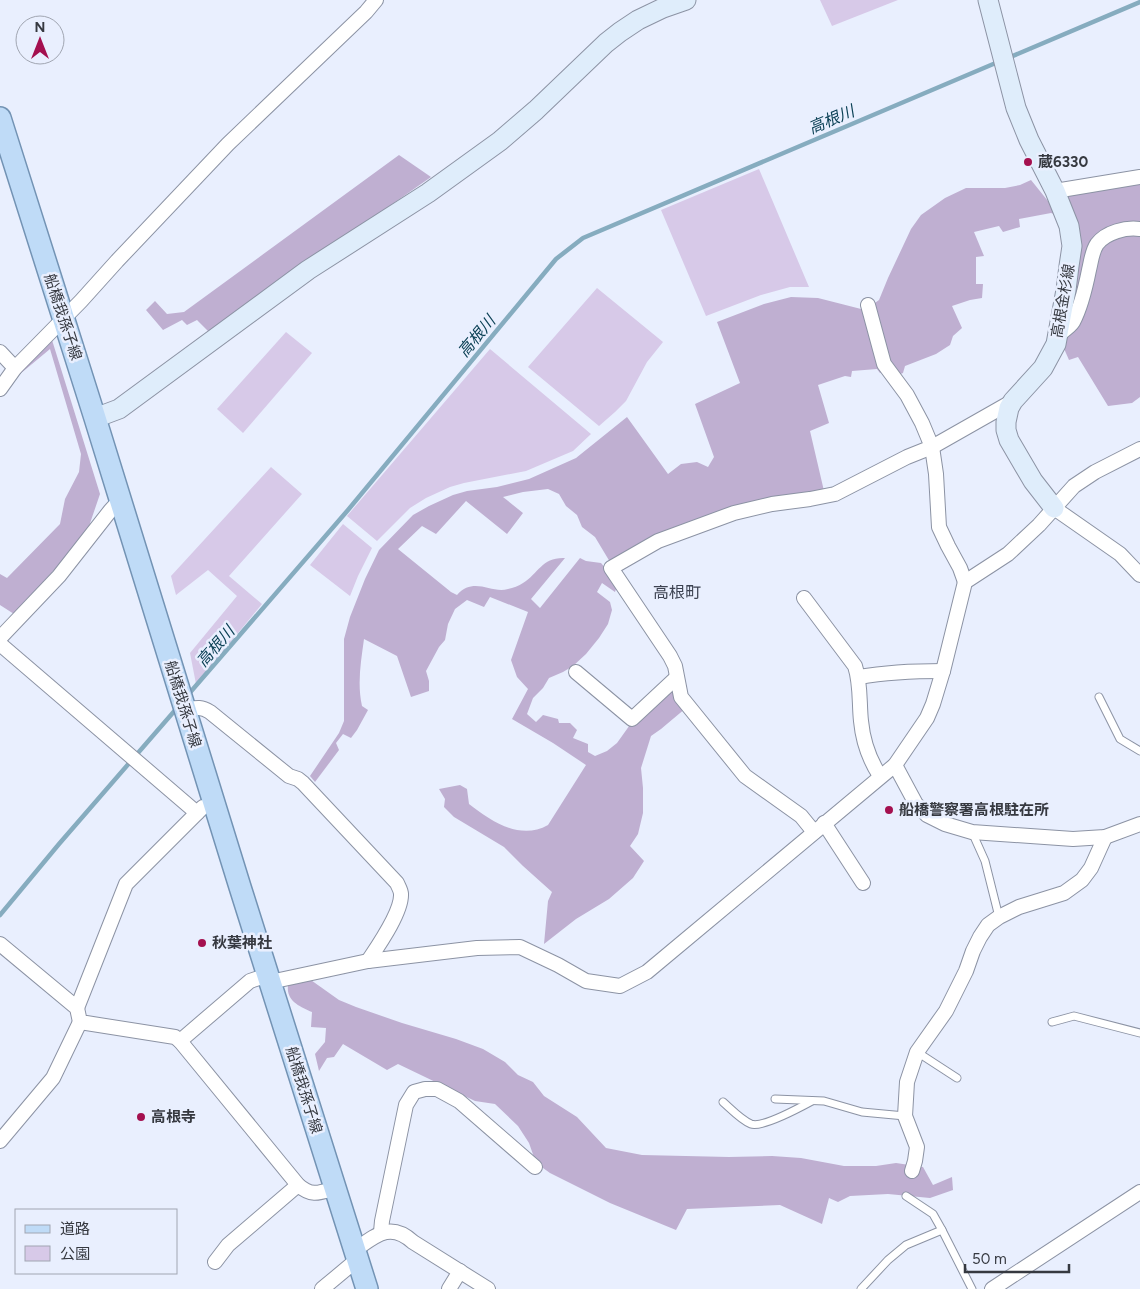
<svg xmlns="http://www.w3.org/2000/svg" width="1140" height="1289" font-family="Figtree,'Noto Sans JP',sans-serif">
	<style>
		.green { fill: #d7c9e8 }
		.forest { fill: #bfafd1 }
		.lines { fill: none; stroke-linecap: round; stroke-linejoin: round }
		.stream { stroke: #86acbf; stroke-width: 4.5 }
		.lane-casing { stroke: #8c93a4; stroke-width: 9 }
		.street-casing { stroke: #8c93a4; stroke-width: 16 }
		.secondary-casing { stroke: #8c93a4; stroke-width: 21 }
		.primary-casing { stroke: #7393b4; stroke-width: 24 }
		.lane { stroke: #fff; stroke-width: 7 }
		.street { stroke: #fff; stroke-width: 14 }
		.secondary { stroke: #dfedfb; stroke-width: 19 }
		.primary { stroke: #bfdbf7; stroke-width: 21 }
		.poi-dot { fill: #a4104f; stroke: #e9effe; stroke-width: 2 }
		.labels { text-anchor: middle; stroke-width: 5; stroke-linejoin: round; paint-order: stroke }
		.poi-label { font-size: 15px; font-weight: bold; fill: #363940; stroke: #e9effe; text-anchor: start }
		.street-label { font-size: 15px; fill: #363940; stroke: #e9effe }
		.water-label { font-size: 16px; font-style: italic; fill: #0c4156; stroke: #e9effe }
		.neighbourhood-label { font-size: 16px; fill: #3d4352; stroke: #e9effe }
	</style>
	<rect width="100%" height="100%" fill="#e9effe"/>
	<!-- green -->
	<g class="green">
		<polygon points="820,0 898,0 832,26"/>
		<polygon points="759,169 809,287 790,287 761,295 706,316 661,210"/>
		<polygon points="597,288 663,342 647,362 626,401 615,412 599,426 528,367"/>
		<polygon points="286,332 312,353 243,433 217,409"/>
		<polygon points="490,349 591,434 573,451 526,471 464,483 450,487 426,498 410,508 377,541 347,516"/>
		<polygon points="271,467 302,494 229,576 262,604 196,684 190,653 237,596 208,570 176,595 171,576"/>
		<polygon points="343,524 372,548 358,576 350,596 310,565"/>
	</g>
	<!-- forest -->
	<g class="forest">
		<polygon points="399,155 431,177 209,332 197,320 187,325 182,320 163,330 146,310 155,301 167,314 184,312"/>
		<path d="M1031,180L1060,216L1051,213L1019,219L1020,227L1003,232L999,226L974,232L984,256L976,257V284H983L982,298L970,300L952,306L962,328L953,336L950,345L936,354L905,366L903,373L898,375L890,367L880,373L877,369L852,371L851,377L845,376L818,385L829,423L810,431L824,491L733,509L688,522L657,534L610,562L595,537L582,527L577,515L566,506L559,494L548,489L523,492L503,497L523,513L507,534L466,501L436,534L422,526L398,549L451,592L457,595C474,576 491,594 508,589C513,588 519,586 523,583C539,573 542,557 565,558L531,599L540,608L580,558L586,561L601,563L618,583L615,592L602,583L597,592L610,602L612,610L608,624L599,638L586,654L573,666L563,672L549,678L543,688L533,698L527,714L536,722L543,715L558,719L559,723H570L577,730L573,738L588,744V752L595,756L607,751L617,743L632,722L674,686L686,708L661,729L651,736L641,768L643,788V813L638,834L630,846L644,861L633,878L609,899L576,919L544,944L548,901L552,892L523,866L504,847L454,817L444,807L445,799L439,789L460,785L467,789L469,804C491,821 520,841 548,825L586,765L553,743L512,719L528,689L517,677L511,660L528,612L490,597L484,607L467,600L455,609L448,624L445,640L439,647L426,671L429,681V691L411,697L397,656L364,639C361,661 357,684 362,706L368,710L357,730L351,738L343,734L336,743L339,750L315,782L310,776L339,733L344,721V639L350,617L365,579L379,550L413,515L429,506L453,495L467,491L497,487L529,479L576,458L627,417L668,474L681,464L697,462L708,467L714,457L695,404L740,383L717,322L764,304L791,297L818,298L865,310L879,300L888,278L911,229L921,215L945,198L966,188H1005L1020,185Z"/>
		<polygon points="1140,181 1140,397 1132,403 1108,406 1078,357 1069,360 1062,344 1065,194"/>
		<polygon points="52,340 100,494 86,535 14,614 0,605 0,574 7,578 60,524 65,499 79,472 81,454 50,349 14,379"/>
		<path d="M308,978L339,1000L356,1007L402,1023L456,1039L483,1049L505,1062L518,1075L533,1082L544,1096L577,1117L606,1148L642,1155L729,1157L772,1156L801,1158L844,1166H876L896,1163L923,1167L933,1185L952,1177L953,1190L930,1198L888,1194L850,1196L838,1202L829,1198L822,1224L780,1205L687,1209L676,1230L610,1203L550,1173L536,1163L529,1143L518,1126L495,1104L475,1101L398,1064L387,1070L343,1044L334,1057L327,1058L319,1071L315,1054L325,1042L326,1028L311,1027L312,1012C301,1007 286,1001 288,986Z"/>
	</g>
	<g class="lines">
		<!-- stream -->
		<g class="stream">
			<polyline points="1008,58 1140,2"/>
			<polyline points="187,696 348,510 556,259 583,238 998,62"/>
			<polyline points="0,915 59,844 177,708"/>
		</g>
		<!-- lane casing -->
		<g class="lane-casing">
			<g id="lane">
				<polyline points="1099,697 1120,739 1140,751"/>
				<polyline points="972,832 985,861 999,917"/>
				<polyline points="1052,1022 1074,1016 1140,1033"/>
				<polyline points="917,1052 957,1078"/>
				<polyline points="775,1099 824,1101 862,1112 905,1116"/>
				<path d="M723,1102C731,1109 741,1120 751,1124C762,1128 801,1107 812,1101"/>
				<polyline points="906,1196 933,1214 942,1230 972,1289"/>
				<polyline points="861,1289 888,1260 906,1245 942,1230"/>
			</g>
		</g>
		<!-- street casing -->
		<g class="street-casing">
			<g id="street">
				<polyline points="1055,191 1140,177"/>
				<polyline points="868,305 884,364 907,395 922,423 932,447 936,474 939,527 948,546 960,568 965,582"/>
				<path d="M1058,335C1063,331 1070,327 1073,322C1080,309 1086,285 1089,270C1091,262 1092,251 1097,244C1106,232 1126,227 1140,229"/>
				<polyline points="0,352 15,368"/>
				<polyline points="0,389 15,368 81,301 117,261 228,144 366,12 376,0"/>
				<polyline points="1054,508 1120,554 1140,575"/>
				<path d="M804,598L855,666C861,684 859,703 861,721C863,742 869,759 880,776"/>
				<polyline points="0,638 59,576 110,511 120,500"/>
				<polyline points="0,644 197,813"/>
				<polyline points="576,672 632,719 676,678"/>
				<path d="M859,677C888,672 914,671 943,671"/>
				<path d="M185,710C196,708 200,706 210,712L289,776L298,779L303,783L397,883C398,886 401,890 401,894C402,912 378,946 368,961"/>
				<polyline points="895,765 916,804 927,815 945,824 972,832 1073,839 1105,837 1140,824"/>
				<polyline points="824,823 863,883"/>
				<polyline points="814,832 801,816 745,776 681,697 675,666 670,656 611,568 658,541 734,513 772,504 810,499 835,494 907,457 932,447 1013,401"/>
				<polyline points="0,944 77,1008 80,1022 175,1037 180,1041 250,981 268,975"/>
				<polyline points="270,982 368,961 477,948 520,947 558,965 586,981 620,986 647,972 895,765 927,718 933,704 943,671 965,582 1008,554 1039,525 1074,486 1095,472 1140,449"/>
				<polyline points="77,1008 126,884 203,807"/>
				<path d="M180,1041L298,1185C312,1197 319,1193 335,1188"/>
				<polyline points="0,1141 53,1078 80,1022"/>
				<polyline points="912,1171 915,1161 917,1147 905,1116 907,1082 917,1052 946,1011 966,971 973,951 980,937 988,925 999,917 1019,907 1064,893 1082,880 1091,868 1105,837"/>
				<polyline points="381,1232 382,1221 406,1105 414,1092 425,1089 437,1089 459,1101 535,1167"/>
				<path d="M355,1250C375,1236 390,1221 413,1242L488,1289"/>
				<polyline points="215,1262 228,1245 298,1185"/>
				<polyline points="322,1289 358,1259"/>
				<polyline points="449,1289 460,1271"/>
				<polyline points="992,1289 1140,1192"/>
			</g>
		</g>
		<!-- secondary casing -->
		<g class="secondary-casing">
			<g id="secondary">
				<polyline points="988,0 1016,108 1029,140 1055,191 1069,226 1072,246 1069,266 1066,290 1056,344 1043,368 1013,401 1009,408 1006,422 1006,430 1009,440 1033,481 1054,508"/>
				<polyline points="95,418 119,409 308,270 428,193 500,141 536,110 606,43 620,32 638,20 663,8 686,0"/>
			</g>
		</g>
		<!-- primary casing -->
		<g class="primary-casing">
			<polyline id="primary" points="0,118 95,418 240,887 367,1289"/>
		</g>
		<!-- lane -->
		<use href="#lane" class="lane"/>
		<!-- street -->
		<use href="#street" class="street"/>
		<!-- secondary -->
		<use href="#secondary" class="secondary"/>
		<!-- primary -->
		<use href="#primary" class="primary"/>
	</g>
	<!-- markers -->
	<g class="poi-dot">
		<circle cx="1028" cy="162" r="5"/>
		<circle cx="889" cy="810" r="5"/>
		<circle cx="202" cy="943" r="5"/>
		<circle cx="141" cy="1117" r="5"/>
	</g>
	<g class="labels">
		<!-- poi labels -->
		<g class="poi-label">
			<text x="1038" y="167">蔵6330</text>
			<text x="899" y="815">船橋警察署高根駐在所</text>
			<text x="212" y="948">秋葉神社</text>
			<text x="151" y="1122">高根寺</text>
		</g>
		<!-- street labels -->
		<g class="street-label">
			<text transform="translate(1063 301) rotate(-80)" y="5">高根金杉線</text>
			<text transform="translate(63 317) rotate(72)" y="5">船橋我孫子線</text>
			<text transform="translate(183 704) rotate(73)" y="5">船橋我孫子線</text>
			<text transform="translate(304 1090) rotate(73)" y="5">船橋我孫子線</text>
		</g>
		<!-- water labels -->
		<g class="water-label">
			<text transform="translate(831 119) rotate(-23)" y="6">高根川</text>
			<text transform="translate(476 336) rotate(-50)" y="6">高根川</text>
			<text transform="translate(215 646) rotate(-49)" y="6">高根川</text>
		</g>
		<!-- neighbourhood labels -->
		<g class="neighbourhood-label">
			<text x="677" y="598">高根町</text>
		</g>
	</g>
	<!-- legend -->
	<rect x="15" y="1209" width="162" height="65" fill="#e9effe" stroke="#a1a6b2"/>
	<rect x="25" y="1225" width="25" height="8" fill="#bfdbf7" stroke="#a1a6b2"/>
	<text x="60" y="1234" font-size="15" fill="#363940">道路</text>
	<rect x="25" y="1246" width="25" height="15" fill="#d7c9e8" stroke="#a1a6b2"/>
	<text x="60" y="1259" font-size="15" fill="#363940">公園</text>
	<!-- north arrow -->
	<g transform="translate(40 40)"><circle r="24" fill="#e9effe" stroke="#a1a6b2"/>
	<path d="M0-4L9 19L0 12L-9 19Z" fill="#a4104f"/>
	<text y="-8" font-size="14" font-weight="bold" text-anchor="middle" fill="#363940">N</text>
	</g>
	<!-- scale -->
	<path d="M965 1264v8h104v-8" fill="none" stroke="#363940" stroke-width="2.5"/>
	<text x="972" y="1264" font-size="15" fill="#363940" stroke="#e9effe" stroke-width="4" paint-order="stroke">50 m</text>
</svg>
